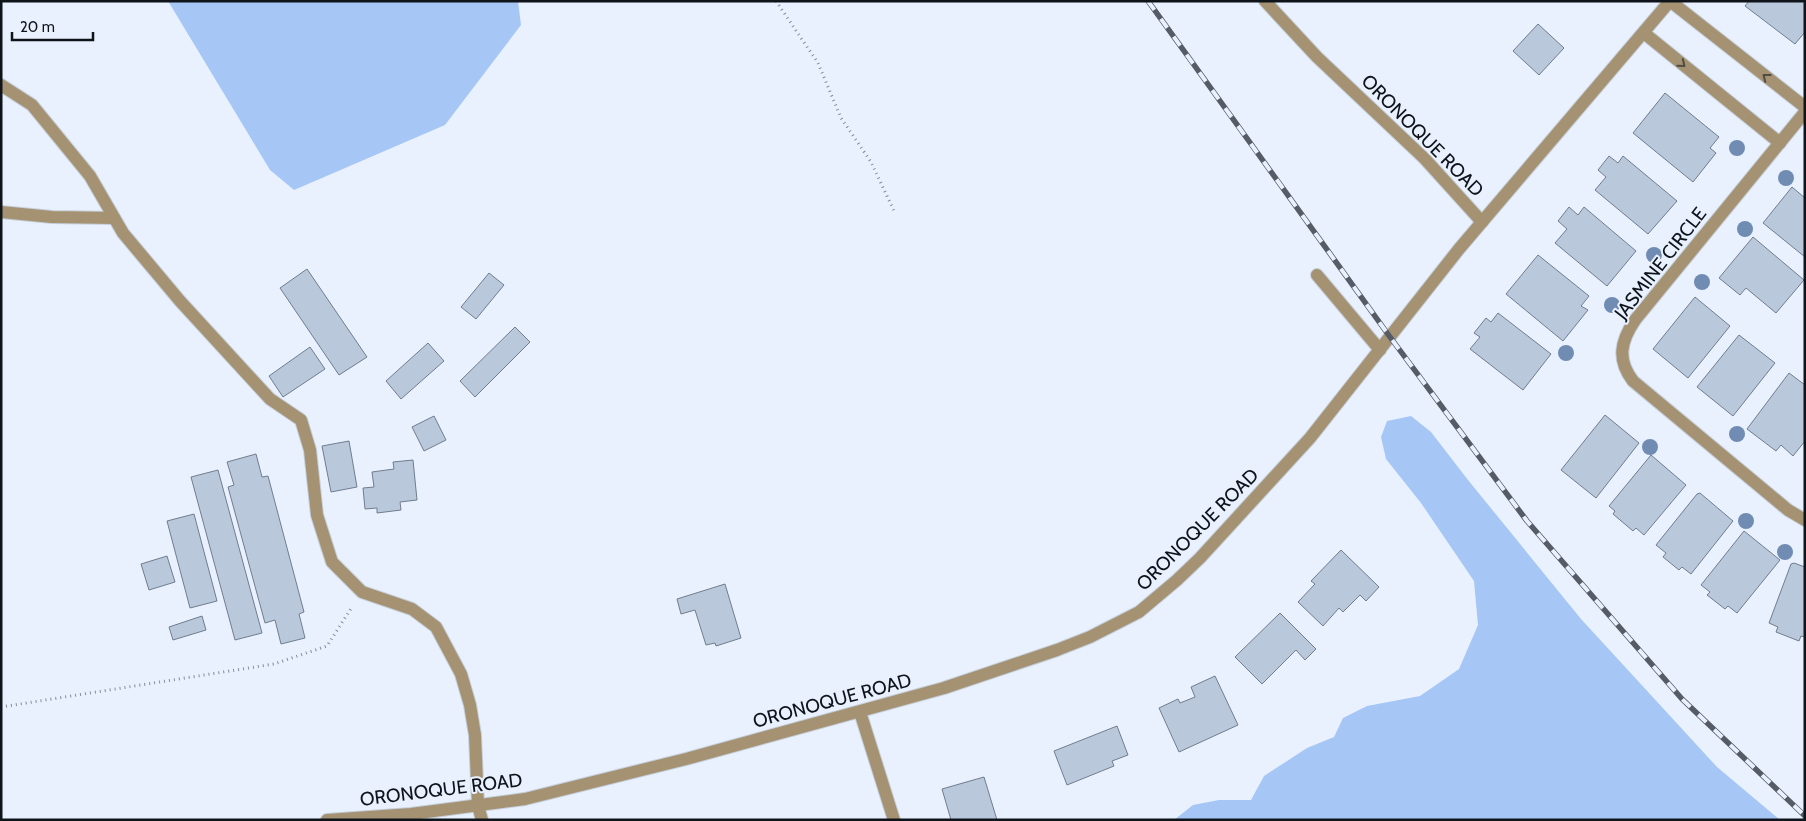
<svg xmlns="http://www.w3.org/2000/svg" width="1806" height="821" font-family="Cabin,sans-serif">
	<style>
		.green { fill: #a6c7f6 }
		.building { fill: #bac8dc; stroke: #707d8f }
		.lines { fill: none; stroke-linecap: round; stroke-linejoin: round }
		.minor-casing { stroke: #c5ced9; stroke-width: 14 }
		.path { stroke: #858d96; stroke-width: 3; stroke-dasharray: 1 4; stroke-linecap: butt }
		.minor { stroke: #a49272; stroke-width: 12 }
		.rail-casing { stroke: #565c65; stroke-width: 5.5 }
		.rail { stroke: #e8f1fd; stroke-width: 4; stroke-dasharray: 11; stroke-linecap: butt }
		.tree { fill: #708cb3 }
		.oneway { stroke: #524d42 }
		.labels { text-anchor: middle; stroke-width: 4; stroke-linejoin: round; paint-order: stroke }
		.street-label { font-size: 19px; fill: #0f141b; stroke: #e8f1fd }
	</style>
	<rect width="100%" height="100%" fill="#e8f1fd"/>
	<!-- green -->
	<g class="green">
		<polygon points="168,1 518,1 521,25 445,125 294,190 270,170"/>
		<polygon points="1411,416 1431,432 1468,480 1581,619 1717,767 1780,820 1174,820 1193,805 1219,800 1251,800 1264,776 1307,748 1334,737 1343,718 1367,706 1420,696 1459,669 1478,625 1474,581 1421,503 1386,459 1381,437 1387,421"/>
	</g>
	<!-- building -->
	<g class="building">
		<polygon points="1749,1 1805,1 1805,32 1795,44 1745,6"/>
		<polygon points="1538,24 1564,48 1539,75 1513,51"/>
		<polygon points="1665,93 1719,137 1710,148 1716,153 1693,182 1633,133"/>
		<polygon points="1609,156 1618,163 1623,156 1677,201 1648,234 1595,190 1606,177 1598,170"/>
		<polygon points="1792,187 1805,198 1805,257 1763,223"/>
		<polygon points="1569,207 1578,215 1584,207 1636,251 1607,286 1555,243 1567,229 1558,221"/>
		<polygon points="1753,237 1804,280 1776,313 1746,288 1740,295 1719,278"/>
		<polygon points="1538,255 1589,296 1581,306 1588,310 1563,341 1506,294"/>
		<polygon points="307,269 367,357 339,375 280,288"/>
		<polygon points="489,273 504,285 476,319 461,307"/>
		<polygon points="1695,297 1730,326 1688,378 1653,349"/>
		<polygon points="1498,313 1551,354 1523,390 1470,349 1480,337 1474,333 1486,318 1491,322"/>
		<polygon points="515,327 530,342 475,397 460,381"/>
		<polygon points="1739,335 1775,363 1733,416 1697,387"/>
		<polygon points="428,343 444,361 401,399 386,381"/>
		<polygon points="310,347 325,369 283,397 269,376"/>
		<polygon points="1789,373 1805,385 1805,441 1793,456 1781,445 1776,451 1747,429"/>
		<polygon points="1605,415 1639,443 1596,498 1561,470"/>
		<polygon points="434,416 446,440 424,451 412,427"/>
		<polygon points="349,441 357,487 331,492 322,446"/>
		<polygon points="256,454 262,477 268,476 304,612 299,614 305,638 281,644 275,620 265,623 228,487 234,485 227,462"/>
		<polygon points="1651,455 1686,485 1644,535 1636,528 1633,531 1613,514 1615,511 1609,506"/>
		<polygon points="413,460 417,500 400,502 401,510 377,513 377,508 365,509 363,488 374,487 372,472 394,469 393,462"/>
		<polygon points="218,470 262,633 235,640 191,477"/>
		<polygon points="1700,493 1733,521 1691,574 1682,567 1679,570 1663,557 1666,553 1656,545 1697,494"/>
		<polygon points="194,514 217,601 190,608 167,521"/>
		<polygon points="1744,531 1780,560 1737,613 1728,606 1725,609 1707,595 1710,592 1701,585"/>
		<polygon points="1341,550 1379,587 1366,601 1360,595 1343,612 1339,608 1323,626 1298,602 1315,584 1311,581"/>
		<polygon points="167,556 175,582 149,590 141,564"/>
		<polygon points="1794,563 1805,567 1805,637 1801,636 1799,641 1776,632 1778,627 1769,623 1791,564"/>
		<polygon points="725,584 741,638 716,646 715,643 706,645 695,610 681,614 677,599"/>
		<polygon points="1280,613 1316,649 1305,660 1296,650 1262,684 1235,657"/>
		<polygon points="202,616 206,630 173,640 169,627"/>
		<polygon points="1215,676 1238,725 1179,752 1159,708 1178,699 1180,703 1195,697 1191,687"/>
		<polygon points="1117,726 1128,755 1112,761 1114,766 1067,785 1054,751"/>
		<polygon points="984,777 997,820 951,820 942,789"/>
	</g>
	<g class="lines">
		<!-- minor casing -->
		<g class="minor-casing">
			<g id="minor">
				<polyline points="1265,1 1317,57 1425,159 1482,222"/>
				<polyline points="1670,1 1805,107"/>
				<polyline points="1644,33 1780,143"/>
				<polyline points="1,85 32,105 90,176 123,233 180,301 270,399 301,420 310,450 317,515 332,562 362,592 412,609 436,627 461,674 470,705 475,735 478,806 482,820"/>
				<path d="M1805,112L1635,320C1620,342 1617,360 1633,381L1788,510L1805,520"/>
				<polyline points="1,212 52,217 114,218"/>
				<polyline points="1317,275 1380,350"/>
				<polyline points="860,712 894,820"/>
				<polyline points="327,820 411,814 525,799 686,759 944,688 1057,650 1090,637 1139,612 1177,580 1200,558 1310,438 1459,249 1670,1"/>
			</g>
		</g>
		<!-- path -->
		<g class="path">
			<polyline points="776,1 818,63 841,118 871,162 895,213"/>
			<polyline points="1,707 274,664 327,646 352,607"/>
		</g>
		<!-- minor -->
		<use href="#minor" class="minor"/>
		<!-- rail casing -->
		<g class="rail-casing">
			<polyline id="rail" points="1148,1 1390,337 1527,521 1682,699 1805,816"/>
		</g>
		<!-- rail -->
		<use href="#rail" class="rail"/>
	</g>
	<!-- trees -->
	<g class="tree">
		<circle cx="1737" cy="148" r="8"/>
		<circle cx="1786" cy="178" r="8"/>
		<circle cx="1745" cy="229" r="8"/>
		<circle cx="1654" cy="255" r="8"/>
		<circle cx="1702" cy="282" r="8"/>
		<circle cx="1612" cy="305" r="8"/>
		<circle cx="1566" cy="353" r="8"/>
		<circle cx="1737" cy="434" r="8"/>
		<circle cx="1650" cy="447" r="8"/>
		<circle cx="1746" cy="521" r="8"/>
		<circle cx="1785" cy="552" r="8"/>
	</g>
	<!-- one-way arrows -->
	<defs><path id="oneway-chevron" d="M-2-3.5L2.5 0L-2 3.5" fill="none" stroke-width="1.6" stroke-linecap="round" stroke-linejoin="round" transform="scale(1.25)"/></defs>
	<g class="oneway">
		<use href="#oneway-chevron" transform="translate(1682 64) rotate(39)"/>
		<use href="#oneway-chevron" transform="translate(1766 77) rotate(-142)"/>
	</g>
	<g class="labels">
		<!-- street labels -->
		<g class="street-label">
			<text transform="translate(1423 135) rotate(45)" y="7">ORONOQUE ROAD</text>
			<text transform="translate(1660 263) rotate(-52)" y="7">JASMINE CIRCLE</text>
			<text transform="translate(1197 529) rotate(-45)" y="7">ORONOQUE ROAD</text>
			<text transform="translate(832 700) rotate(-15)" y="7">ORONOQUE ROAD</text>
			<text transform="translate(441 789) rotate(-7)" y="7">ORONOQUE ROAD</text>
		</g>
	</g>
	<!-- border -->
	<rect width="1806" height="821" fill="none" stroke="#0f141b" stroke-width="5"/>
	<!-- scale -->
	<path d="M12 32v8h81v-8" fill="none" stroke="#0f141b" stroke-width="2.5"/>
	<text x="20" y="32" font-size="15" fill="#0f141b" stroke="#e8f1fd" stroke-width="4" paint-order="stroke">20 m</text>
</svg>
